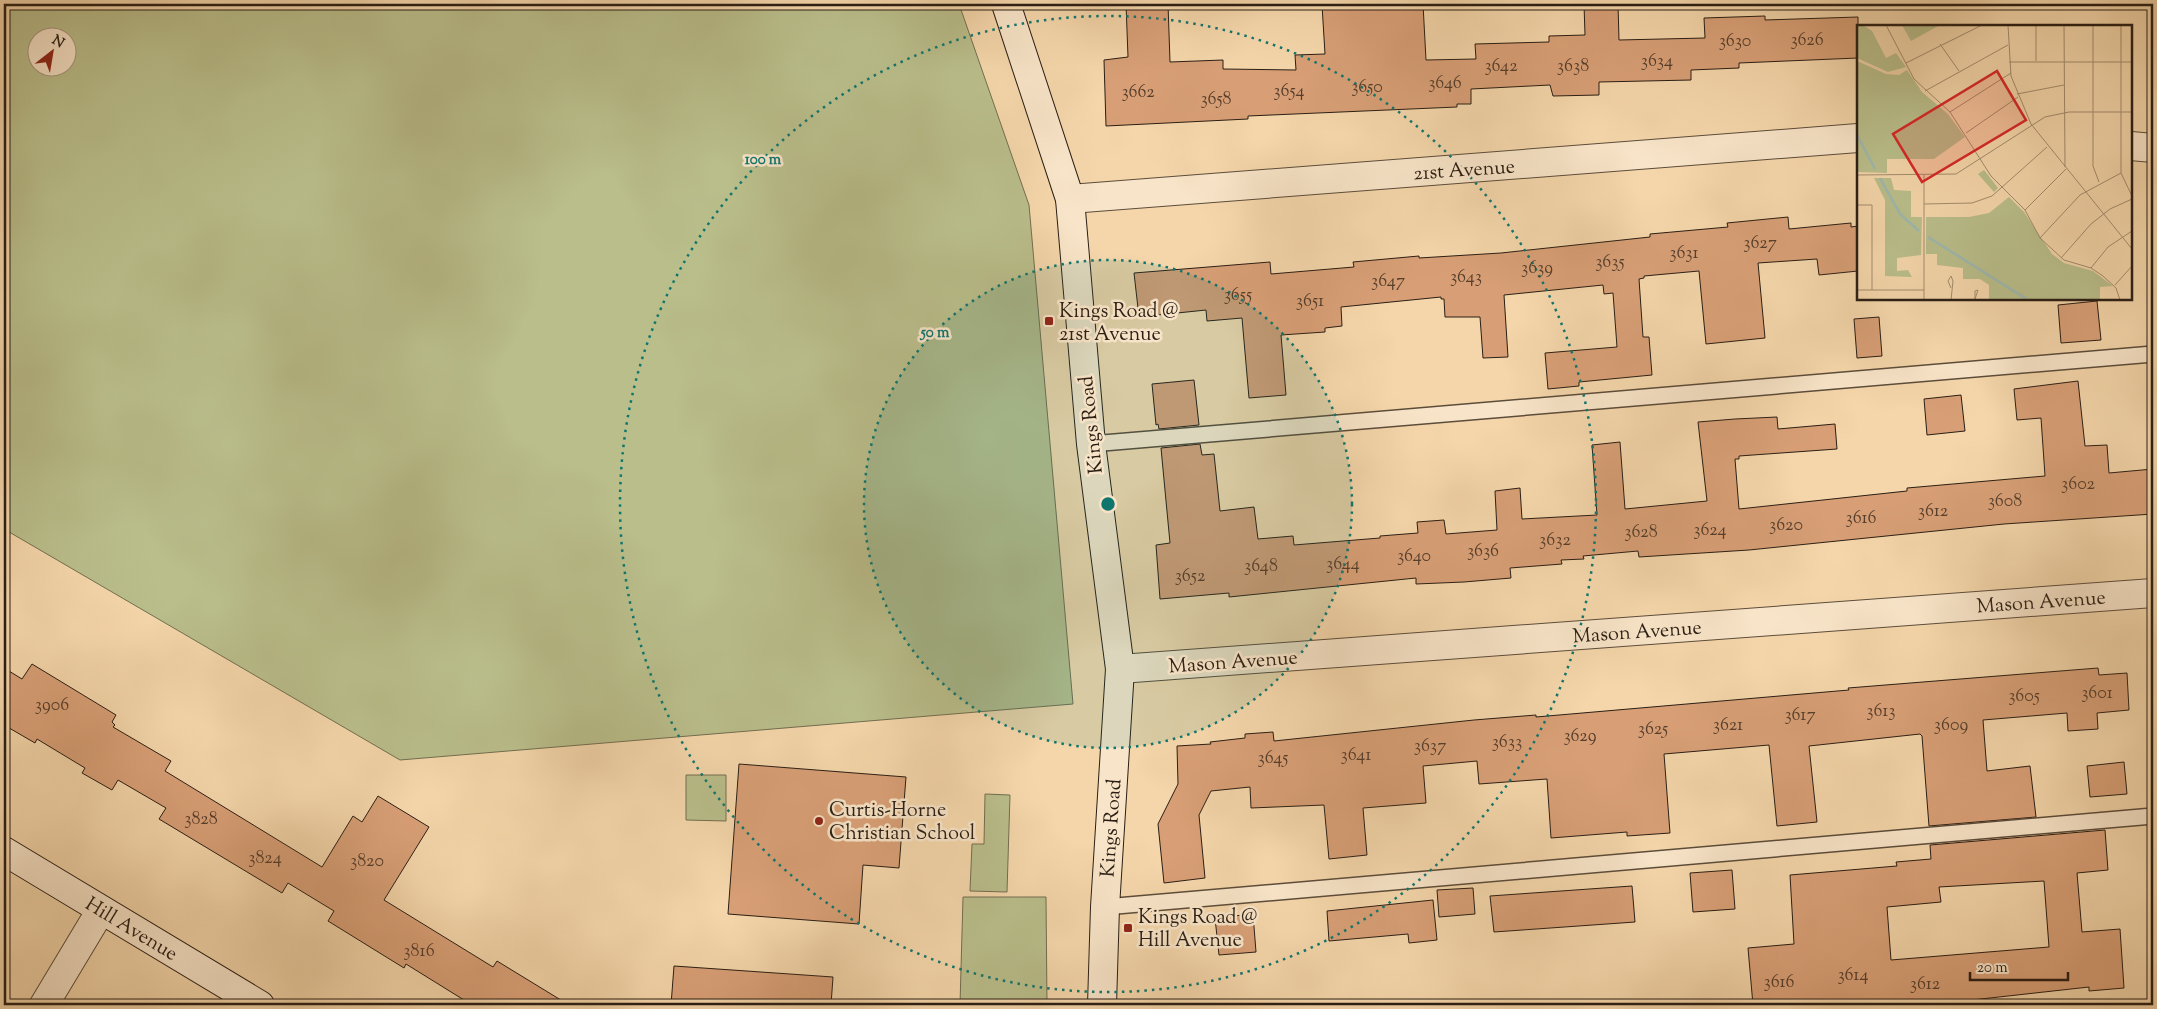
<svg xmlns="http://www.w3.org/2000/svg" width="2157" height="1009" font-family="'Sorts Mill Goudy',serif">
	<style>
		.green { fill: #b9be8b; stroke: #726e50; fill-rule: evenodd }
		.building { fill: #d89f76; stroke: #2a1e14; fill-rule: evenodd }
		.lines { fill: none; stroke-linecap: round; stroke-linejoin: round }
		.lane-casing { stroke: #5c4c3a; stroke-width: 18 }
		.street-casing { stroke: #5c4c3a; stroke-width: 30 }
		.secondary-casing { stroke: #2a1e14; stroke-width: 30 }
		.lane { stroke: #f8e4c8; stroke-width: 15 }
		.street { stroke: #f8e4c8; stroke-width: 28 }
		.secondary { stroke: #f8e4c8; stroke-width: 28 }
		.ring { fill: none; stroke: #0f766e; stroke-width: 2.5; stroke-dasharray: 2.5 5 }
		.poi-dot { fill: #8f2418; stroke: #f8e4c8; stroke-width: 2 }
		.labels { text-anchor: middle; stroke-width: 5; stroke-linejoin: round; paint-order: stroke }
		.number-label { font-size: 18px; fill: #563e2c }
		.street-label { font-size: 20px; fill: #2a1e14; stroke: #f8e4c8 }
		.poi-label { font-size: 20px; fill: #2a1e14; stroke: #f8e4c8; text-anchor: start }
		.inset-river { fill: none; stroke: #9db8af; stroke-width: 2.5 }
		.inset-road { fill: none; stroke: #a38c6e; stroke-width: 1 }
		.view { fill: #d62828; fill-opacity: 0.15; stroke: #d62828; stroke-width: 2.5 }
		.inset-edge { fill: none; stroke: #2a1e14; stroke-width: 2.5 }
		.centre { fill: #0f766e; stroke: #f8e4c8; stroke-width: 2.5 }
		.ring-label { font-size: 15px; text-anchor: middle; font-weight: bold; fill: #0f766e; stroke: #f8e4c8; stroke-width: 5; stroke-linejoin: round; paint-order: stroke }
	</style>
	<rect width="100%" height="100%" fill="#f4d6aa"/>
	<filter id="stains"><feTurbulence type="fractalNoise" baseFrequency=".004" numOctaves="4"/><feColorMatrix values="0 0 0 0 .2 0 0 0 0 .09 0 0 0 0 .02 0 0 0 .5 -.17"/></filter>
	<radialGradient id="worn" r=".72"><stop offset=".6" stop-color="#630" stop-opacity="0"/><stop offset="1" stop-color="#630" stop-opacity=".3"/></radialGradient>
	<!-- green -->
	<g class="green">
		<path d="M4,4H959L1029,205L1073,704L400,760L4,529ZM38,38H68V68H38Z"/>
		<polygon points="686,775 726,775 726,821 686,820"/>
		<polygon points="985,794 1010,795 1007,892 970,891 972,844 984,844"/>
		<polygon points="963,897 1046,897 1047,1005 960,1005"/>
	</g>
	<!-- building -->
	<g class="building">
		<polygon points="1126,4 1168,4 1170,62 1223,60 1223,69 1296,70 1295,55 1325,54 1322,5 1347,4 1423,4 1426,60 1476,59 1475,44 1549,42 1549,36 1585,35 1584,4 1618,4 1619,40 1705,38 1704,18 1765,16 1765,20 1858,17 1858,58 1739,63 1739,68 1691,70 1691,80 1599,82 1599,95 1553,96 1550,85 1471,89 1471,104 1457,104 1457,107 1248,116 1248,119 1106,126 1104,60 1128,57"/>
		<polygon points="1788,217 1789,229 1851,223 1851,227 1858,226 1858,271 1819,275 1817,259 1758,263 1765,338 1706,344 1699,271 1644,276 1644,278 1639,279 1643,337 1649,337 1652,375 1579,382 1579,386 1548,389 1545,353 1617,347 1613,293 1604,294 1603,285 1504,295 1508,357 1483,358 1480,317 1445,317 1444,299 1441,299 1441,297 1341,307 1342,326 1325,328 1325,332 1281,335 1286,395 1249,398 1242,318 1207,321 1206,310 1139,317 1134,273 1270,262 1271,274 1354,267 1353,262 1419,256 1419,258 1501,253 1650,237 1650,234 1728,227 1727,223"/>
		<polygon points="2097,301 2101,340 2061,343 2058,305"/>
		<polygon points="1879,317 1882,356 1857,358 1854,319"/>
		<polygon points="1194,380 1199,425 1159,429 1158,424 1156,425 1152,384"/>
		<polygon points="2078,381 2085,446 2107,445 2109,473 2153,469 2153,514 2004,524 1749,550 1639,557 1638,551 1583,556 1584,559 1561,560 1562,564 1510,568 1511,578 1464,582 1416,584 1416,578 1229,597 1229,593 1160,599 1156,545 1170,543 1161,448 1200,444 1202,455 1214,454 1220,511 1254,507 1258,539 1293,536 1294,545 1380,538 1380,536 1418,533 1417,522 1444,520 1446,534 1497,530 1495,491 1520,488 1522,519 1597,515 1592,445 1620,442 1625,509 1707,501 1698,422 1735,419 1777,417 1778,429 1835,424 1837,449 1739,456 1739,459 1735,459 1739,509 1907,491 1907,488 2045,476 2041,418 2017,420 2014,389"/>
		<polygon points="1961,395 1965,431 1927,435 1924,399"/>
		<polygon points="32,664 116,715 112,722 115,725 113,727 171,761 165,771 322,867 353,816 362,822 378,796 429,827 384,900 493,967 497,961 569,1005 472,1005 406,964 404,968 328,921 334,911 288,883 282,893 159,819 166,808 118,780 112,790 82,773 85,768 37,739 35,743 4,725 4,668 22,679"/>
		<polygon points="2098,668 2099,675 2127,673 2129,710 2097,713 2098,729 2068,731 2067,713 1983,720 1987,771 2030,766 2036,817 1929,826 1922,736 1920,734 1809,746 1817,822 1777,826 1769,745 1664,754 1670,833 1627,836 1627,832 1551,838 1547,779 1479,784 1477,761 1423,766 1426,803 1363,808 1367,855 1329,859 1324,805 1251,808 1250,787 1211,791 1199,815 1205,878 1164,883 1158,824 1178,784 1177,746 1211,744 1210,742 1245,738 1245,734 1273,732 1274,741 1474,720 1536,715 1536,717 1849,690 1848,688"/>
		<polygon points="2124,762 2127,794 2090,797 2087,766"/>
		<polygon points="739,764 906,777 899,868 863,865 859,924 728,914"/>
		<path d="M2105,830L2108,870L2077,873L2082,932L2120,929L2124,988L2089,991V987L1954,1002V1005H1831V1003L1753,1005L1748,948L1794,944L1790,875L1897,866L1896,862L1931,859L1930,845ZM2044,881L2049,947L1891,960L1887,907L1941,902L1939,887Z"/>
		<polygon points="1732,870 1735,909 1693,912 1690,873"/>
		<polygon points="1632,886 1635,922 1494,932 1490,896"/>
		<polygon points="1473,888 1475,914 1439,917 1437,890"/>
		<polygon points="1433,900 1437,940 1409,943 1408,934 1329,941 1327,911"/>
		<polygon points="1253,914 1256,952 1219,955 1215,918"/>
		<polygon points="674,966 833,977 831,1005 671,1005"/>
	</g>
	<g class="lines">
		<!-- lane casing -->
		<g class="lane-casing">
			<g id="lane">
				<polyline points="1091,444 2153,354"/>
				<polyline points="1105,907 2153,816"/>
			</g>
		</g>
		<!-- street casing -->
		<g class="street-casing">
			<g id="street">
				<polyline points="2131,146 2153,148"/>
				<polyline points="1070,199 1858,138"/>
				<polyline points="1120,669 2153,593"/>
				<polyline points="44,1005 101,910"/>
			</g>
		</g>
		<!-- secondary casing -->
		<g class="secondary-casing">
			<g id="secondary">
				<polyline points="1006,4 1070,199 1091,444 1120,669 1105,907 1102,1005"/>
				<polyline points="4,851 260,1005"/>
			</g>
		</g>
		<!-- lane -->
		<use href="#lane" class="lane"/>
		<!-- street -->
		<use href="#street" class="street"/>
		<!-- secondary -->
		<use href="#secondary" class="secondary"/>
	</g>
	<!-- distance rings -->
	<circle cx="1108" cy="504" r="244" fill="#0f766e" fill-opacity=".12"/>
	<g class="ring">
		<circle cx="1108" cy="504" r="244"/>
		<circle cx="1108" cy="504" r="488"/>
	</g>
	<!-- markers -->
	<g class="poi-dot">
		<rect x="1044" y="316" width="10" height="10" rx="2.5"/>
		<circle cx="819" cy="821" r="5"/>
		<rect x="1123" y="923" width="10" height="10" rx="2.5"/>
	</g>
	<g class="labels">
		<!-- number labels -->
		<g class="number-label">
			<text x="1807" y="45">3626</text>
			<text x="1735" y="46">3630</text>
			<text x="1657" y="66">3634</text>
			<text x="1501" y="71">3642</text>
			<text x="1573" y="71">3638</text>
			<text x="1445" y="88">3646</text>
			<text x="1367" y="92">3650</text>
			<text x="1289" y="96">3654</text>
			<text x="1138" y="97">3662</text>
			<text x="1216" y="104">3658</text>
			<text x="1760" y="248">3627</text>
			<text x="1684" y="258">3631</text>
			<text x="1610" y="267">3635</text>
			<text x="1537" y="273">3639</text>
			<text x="1466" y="282">3643</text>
			<text x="1388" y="286">3647</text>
			<text x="1238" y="300">3655</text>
			<text x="1310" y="306">3651</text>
			<text x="2078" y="489">3602</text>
			<text x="2005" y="506">3608</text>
			<text x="1933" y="516">3612</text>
			<text x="1861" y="523">3616</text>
			<text x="1786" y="530">3620</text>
			<text x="1710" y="535">3624</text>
			<text x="1641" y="537">3628</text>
			<text x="1555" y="545">3632</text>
			<text x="1483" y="556">3636</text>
			<text x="1414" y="561">3640</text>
			<text x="1343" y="569">3644</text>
			<text x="1261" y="571">3648</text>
			<text x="1190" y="581">3652</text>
			<text x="2097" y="698">3601</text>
			<text x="2024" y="701">3605</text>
			<text x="52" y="710">3906</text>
			<text x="1881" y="716">3613</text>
			<text x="1800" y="720">3617</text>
			<text x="1728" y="730">3621</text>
			<text x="1951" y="730">3609</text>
			<text x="1653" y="734">3625</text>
			<text x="1580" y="741">3629</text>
			<text x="1507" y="747">3633</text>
			<text x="1430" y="751">3637</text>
			<text x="1356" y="760">3641</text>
			<text x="1273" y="763">3645</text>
			<text x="201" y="824">3828</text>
			<text x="265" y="863">3824</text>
			<text x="367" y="866">3820</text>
			<text x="419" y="956">3816</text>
			<text x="1853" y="980">3614</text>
			<text x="1779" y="987">3616</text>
			<text x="1925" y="989">3612</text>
		</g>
		<!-- street labels -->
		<g class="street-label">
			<text transform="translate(1464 169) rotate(-4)" y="7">21st Avenue</text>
			<text transform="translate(1090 425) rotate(-96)" y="7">Kings Road</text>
			<text transform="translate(2041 601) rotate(-4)" y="7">Mason Avenue</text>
			<text transform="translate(1637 631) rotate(-4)" y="7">Mason Avenue</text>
			<text transform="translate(1233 661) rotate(-4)" y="7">Mason Avenue</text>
			<text transform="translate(1110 828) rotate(-86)" y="7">Kings Road</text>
			<text transform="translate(132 928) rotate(31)" y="7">Hill Avenue</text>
		</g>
		<!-- poi labels -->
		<g class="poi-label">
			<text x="1059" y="317">Kings Road @<tspan x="1059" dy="23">21st Avenue</tspan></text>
			<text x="829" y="816">Curtis-Horne<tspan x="829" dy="23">Christian School</tspan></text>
			<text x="1138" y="923">Kings Road @<tspan x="1138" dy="23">Hill Avenue</tspan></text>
		</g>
	</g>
	<!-- overview -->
	<g transform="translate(1857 25)">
		<rect width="275" height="275" fill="#f4d6aa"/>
		<path d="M0,0H6L15,6L29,33L39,28L49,42L31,47L0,33ZM45,0H83L54,16ZM0,36L29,49L42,50L50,45L65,67L91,89L108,112L77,134H30V148L0,147ZM127,145L141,163L137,167L121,149ZM17,153H34L37,165L54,166V192H65L64,230L40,233V246L51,245L55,252L28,251V175ZM152,172L167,187L195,229L207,238L236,246L256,261L243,262V275L132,274V260L123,254H106V243L80,240V229H69V192H112L132,188Z" fill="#b9be8b"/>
		<path class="inset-river" d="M0,110L18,144M23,153L43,189L62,206M71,212L171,275"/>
		<path class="inset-road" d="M29,0L57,54L93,87L134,151L168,185L183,213L207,235L234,243L246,251L259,263L263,275M151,0L154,51L174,99L275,224M207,0L208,142M236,0V141L242,157M264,0V148L275,171M83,19L102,46M179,36V0M152,37H275M49,38L125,0M68,66L151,20M160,69L207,60M93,87L154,48M109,108L161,72M0,150L99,149L188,92L212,87H275M67,150V275M67,179L115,178L135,171L190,122M0,180H15V265M168,185L209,144M183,213L223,170L264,148M204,233L234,199L253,184L275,174M234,243L251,222L275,206M258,260L275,241M0,265H67M94,275L96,256L94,251L91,256L94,263M118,275V266L121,265L118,274"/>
		<path class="view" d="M140,46L169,95L65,157L36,109Z"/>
		<rect width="275" height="275" class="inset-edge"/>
	</g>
	<circle cx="1108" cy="504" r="8" class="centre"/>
	<g class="ring-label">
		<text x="763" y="164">100 m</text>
		<text x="935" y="337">50 m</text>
	</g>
	<!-- margin -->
	<rect width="2157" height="1009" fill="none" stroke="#f4d6aa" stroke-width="20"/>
	<rect x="5" y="5" width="2147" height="999" fill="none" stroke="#2a1e14" stroke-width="2.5"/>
	<rect x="10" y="10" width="2137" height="989" fill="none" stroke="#2a1e14"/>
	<!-- north arrow -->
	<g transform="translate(52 52) rotate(31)"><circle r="24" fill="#f8e4c8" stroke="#a69580"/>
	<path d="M0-4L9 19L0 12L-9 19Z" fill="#8f2418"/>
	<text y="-8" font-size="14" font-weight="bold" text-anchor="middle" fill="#2a1e14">N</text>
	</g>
	<!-- scale -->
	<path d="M1970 972v8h98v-8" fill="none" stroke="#2a1e14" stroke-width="2.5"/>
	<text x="1977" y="972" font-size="15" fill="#2a1e14" stroke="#f8e4c8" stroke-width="4" paint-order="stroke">20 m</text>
	<rect width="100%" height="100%" filter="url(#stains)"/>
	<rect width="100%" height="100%" fill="url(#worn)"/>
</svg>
